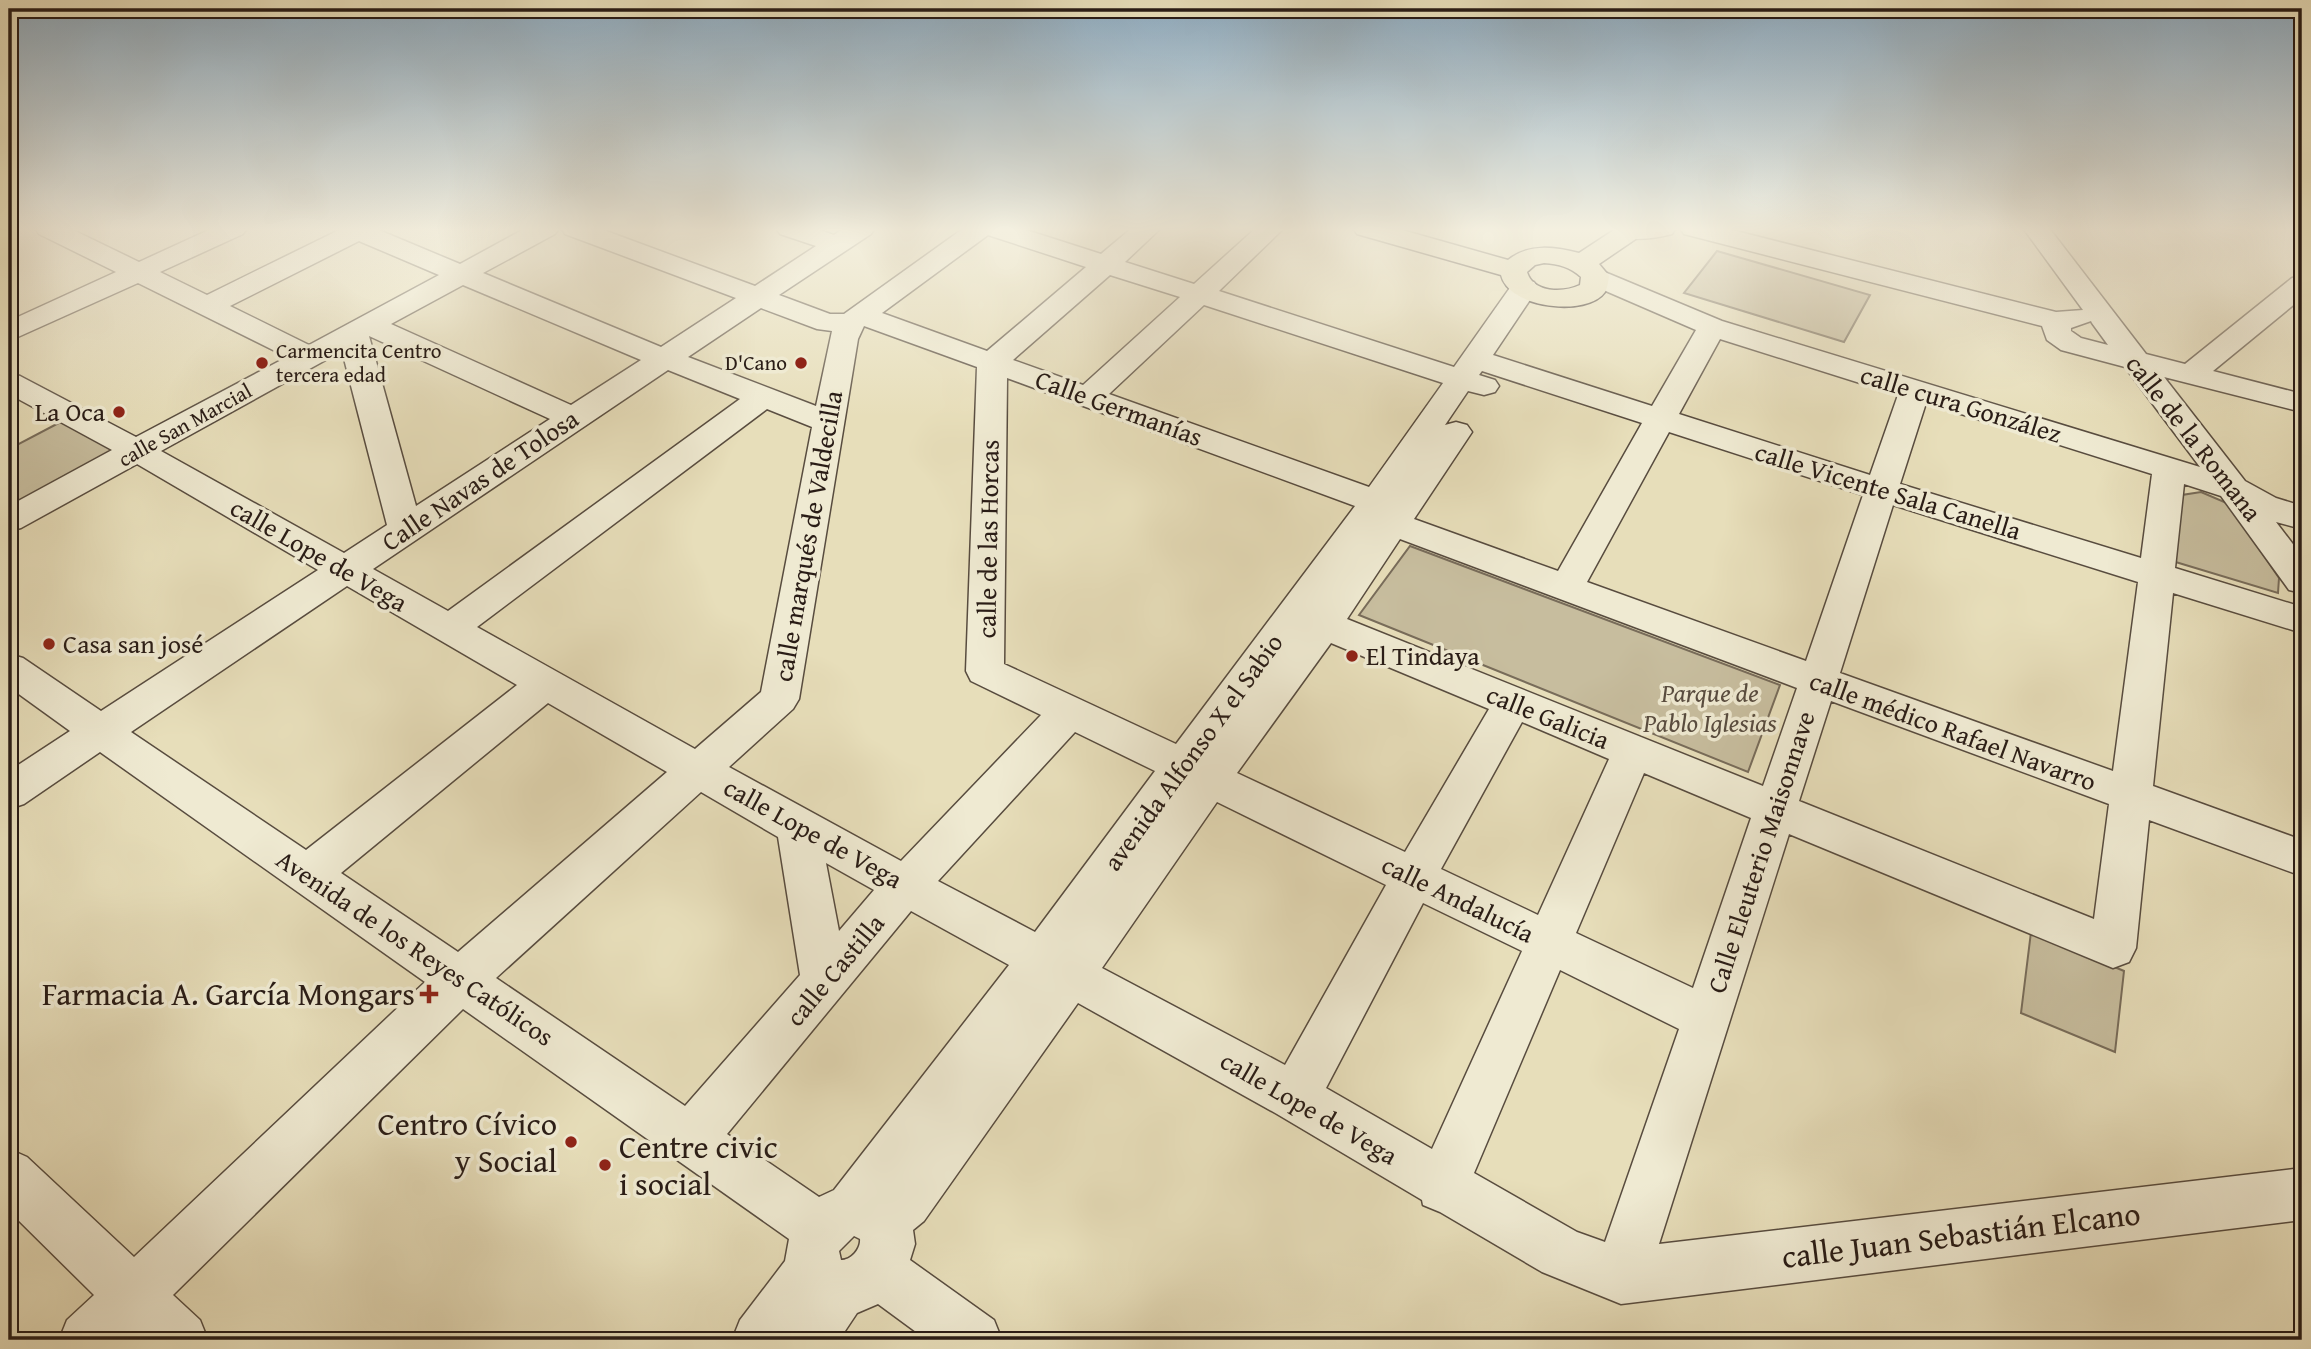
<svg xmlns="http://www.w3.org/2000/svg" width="2311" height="1349" font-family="'Gentium Book Plus',serif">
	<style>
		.green { fill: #c7bd9e; stroke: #786c5a; stroke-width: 2 }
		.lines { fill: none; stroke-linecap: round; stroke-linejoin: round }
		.minor-casing { stroke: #584c3f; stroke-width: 3 }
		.major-casing { stroke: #291c16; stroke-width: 3 }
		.minor { fill: #efead2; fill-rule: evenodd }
		.major { fill: #e7deba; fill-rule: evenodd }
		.poi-dot { fill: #8f2418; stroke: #efead2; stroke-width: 2.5 }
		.labels { text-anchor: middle; stroke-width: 7; stroke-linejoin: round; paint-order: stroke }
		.far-poi-label { font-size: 21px; fill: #291c16; stroke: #efead2; text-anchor: start }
		.far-street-label { font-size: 21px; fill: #291c16; stroke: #efead2 }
		.street-label { font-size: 26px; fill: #291c16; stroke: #efead2 }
		.poi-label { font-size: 26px; fill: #291c16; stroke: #efead2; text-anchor: start }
		.park-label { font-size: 26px; font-style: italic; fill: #584c3f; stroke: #efead2 }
		.near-poi-label { font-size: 32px; fill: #291c16; stroke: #efead2; text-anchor: end }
		.near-street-label { font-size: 32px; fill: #291c16; stroke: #efead2 }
	</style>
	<rect width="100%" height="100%" fill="#e7deba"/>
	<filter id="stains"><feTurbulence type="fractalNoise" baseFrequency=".00286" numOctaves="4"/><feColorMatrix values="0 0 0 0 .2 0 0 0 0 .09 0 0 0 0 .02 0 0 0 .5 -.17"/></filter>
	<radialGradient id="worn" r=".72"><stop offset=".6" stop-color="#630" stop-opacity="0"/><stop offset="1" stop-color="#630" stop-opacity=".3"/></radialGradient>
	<!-- green -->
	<g class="green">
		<polygon points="1717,251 1870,295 1844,342 1684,293"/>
		<polygon points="72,416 139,452 9,520 9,449"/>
		<polygon points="2201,492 2229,504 2279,578 2278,593 2169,560 2182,495"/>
		<polygon points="1410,546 1780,685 1748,772 1359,615"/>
		<polygon points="2031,932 2124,971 2115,1052 2021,1013"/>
	</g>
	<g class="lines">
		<!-- minor casing -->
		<g class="minor-casing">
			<g id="minor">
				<path d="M35,228H69L139,262L213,228H247L243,234L160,272L207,295L339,230L338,228H374L460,264L526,228H559L555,234L483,273L661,347L736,298L565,234L561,228H598L755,286L816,246L780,234L776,228H814L834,235L844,228H875L871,234L779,295L830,314H844L964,228H1020L1101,254L1132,228H1161L1125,262L1194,284L1256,228H1284L1219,291L1454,367L1514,282L1524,280L1534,282L1538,288L1493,355L1652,406L1696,330L1585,282L1581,276L1585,270L1595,268L1722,321L2200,467L2125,367L2061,350L2047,340L2042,326L1684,234L1680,228H1724L2056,312L2083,310L2023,228H2049L2146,354L2185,364L2292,278L2302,276V298L2213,371L2302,394V412L2164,377L2245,481L2276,498L2302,506V529L2276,522L2302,556V593L2289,590L2221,496L2184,484L2175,568L2302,607V633L2173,593L2153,786L2302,840V876L2149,820L2136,948L2129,962L2113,968L1789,834L1659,1244L2302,1168V1220L1621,1304L1542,1272L1440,1212L1423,1205L1422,1200L1277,1114L1078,1003L924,1221L913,1230L915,1244L910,1260L994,1320L1002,1340H927L878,1304L857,1313L839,1340H732L740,1320L785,1261L789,1239L463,1009L173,1295L200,1320L208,1340H140L133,1334L127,1340H59L67,1320L94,1295L9,1211V1149L27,1157L134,1257L425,982L100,752L24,804L9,809V771L70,731L9,687V654L23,658L101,711L318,570L137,464L21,528L9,531V506L112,450L9,394V373L20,376L136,437L287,357L138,283L9,341V321L116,272L39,234ZM988,235L1086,267L987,351L882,313ZM359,241L439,275L309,345L230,306ZM1110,275L1180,297L1083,385L1013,360ZM463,285L641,360L571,405L391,324ZM1204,305L1443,383L1369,487L1109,394ZM761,308L817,329L832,331L816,406L688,357ZM2091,321L2092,323L2108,345L2081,338L2071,331V328ZM864,326L977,367L966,671L971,681L1041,715L901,861L729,767L793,709L799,699L858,339ZM369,336L550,419L416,506ZM1720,339L1898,395L1870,475L1679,414ZM342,351L387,525L344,553L161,451ZM668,370L740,399L448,611L373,569ZM1482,371L1642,423L1558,571L1414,519L1472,432L1467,425L1456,422L1445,425L1468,391L1484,395L1495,392L1499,386L1495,380L1479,375ZM1007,378L1355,506L1176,744L1004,664ZM1926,403L2152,474L2141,558L1900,484ZM767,409L812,427L761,692L695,749L477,627ZM1669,432L1863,495L1806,661L1587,582ZM1893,505L2138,582L2113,771L1840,673ZM1400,539L1797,688L1763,786L1347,619ZM347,586L517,685L306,850L131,732ZM1331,643L1489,709L1405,852L1237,773ZM1831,701L2109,804L2094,919L1799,801ZM548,703L667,772L458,952L341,873ZM1522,722L1609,759L1538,915L1441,869ZM1075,732L1155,771L1035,932L938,881ZM1644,773L1751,818L1693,988L1576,933ZM701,792L778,837L800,975L685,1106L496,978ZM1217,802L1386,885L1285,1065L1102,968ZM826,863L874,890L839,931ZM1423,903L1522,951L1432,1149L1326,1088ZM911,911L1009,965L834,1190L819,1197L727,1134ZM1560,970L1679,1029L1605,1242L1577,1232L1474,1173ZM854,1236L860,1239C861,1249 851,1260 841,1260L839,1251Z"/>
				<path d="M1619,228H1676L1672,234C1656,238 1637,241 1621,237L1617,231Z"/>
			</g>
		</g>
		<!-- major casing -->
		<g class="major-casing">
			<path id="major" d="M1353,228H1395L1508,260C1529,243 1555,247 1579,253L1617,228H1647L1643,234L1599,264L1609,276C1608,281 1608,287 1605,292C1588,317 1509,309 1501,275L1357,234ZM1544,263C1559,264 1570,267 1581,277L1580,285C1563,293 1533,293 1527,272L1535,265Z"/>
		</g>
		<!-- minor -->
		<use href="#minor" class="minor"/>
		<!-- major -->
		<use href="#major" class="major"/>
	</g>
	<!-- sky -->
	<linearGradient id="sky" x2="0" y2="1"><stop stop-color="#8daabf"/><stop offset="0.55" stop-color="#f4f0e0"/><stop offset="1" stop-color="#f4f0e0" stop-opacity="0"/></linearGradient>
	<rect width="2311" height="417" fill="url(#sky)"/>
	<!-- markers -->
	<g class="poi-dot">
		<circle cx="262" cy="363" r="7"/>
		<circle cx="801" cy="363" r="7"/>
		<circle cx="119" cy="412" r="7"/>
		<circle cx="49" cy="644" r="7"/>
		<circle cx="1352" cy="656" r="7"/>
		<path d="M425.5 983.5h7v7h7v7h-7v7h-7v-7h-7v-7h7z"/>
		<circle cx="571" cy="1142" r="7"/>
		<circle cx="605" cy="1165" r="7"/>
	</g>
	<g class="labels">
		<!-- far-poi labels -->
		<g class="far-poi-label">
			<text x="276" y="358">Carmencita Centro<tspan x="276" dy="24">tercera edad</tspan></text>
			<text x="787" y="370" text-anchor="end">D'Cano</text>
		</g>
		<!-- far-street labels -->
		<g class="far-street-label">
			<text transform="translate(185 425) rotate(-29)" y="7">calle San Marcial</text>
		</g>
		<!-- street labels -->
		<g class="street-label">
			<text transform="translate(1961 404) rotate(17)" y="9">calle cura González</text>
			<text transform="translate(1119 408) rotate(20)" y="9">Calle Germanías</text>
			<text transform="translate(2194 438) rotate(52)" y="9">calle de la Romana</text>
			<text transform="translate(480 480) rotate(-34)" y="9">Calle Navas de Tolosa</text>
			<text transform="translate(1888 491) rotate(17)" y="9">calle Vicente Sala Canella</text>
			<text transform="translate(808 536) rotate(-80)" y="9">calle marqués de Valdecilla</text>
			<text transform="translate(988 539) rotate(-89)" y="9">calle de las Horcas</text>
			<text transform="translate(319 555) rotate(30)" y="9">calle Lope de Vega</text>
			<text transform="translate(1548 717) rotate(22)" y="9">calle Galicia</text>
			<text transform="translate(1953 731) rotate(20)" y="9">calle médico Rafael Navarro</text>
			<text transform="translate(1193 752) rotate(-54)" y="9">avenida Alfonso X el Sabio</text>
			<text transform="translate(813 833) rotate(29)" y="9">calle Lope de Vega</text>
			<text transform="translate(1761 852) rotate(-72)" y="9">Calle Eleuterio Maisonnave</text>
			<text transform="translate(1458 899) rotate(26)" y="9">calle Andalucía</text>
			<text transform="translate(415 948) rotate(34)" y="9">Avenida de los Reyes Católicos</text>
			<text transform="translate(835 970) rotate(-50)" y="9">calle Castilla</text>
			<text transform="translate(1309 1108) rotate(30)" y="9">calle Lope de Vega</text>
		</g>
		<!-- poi labels -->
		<g class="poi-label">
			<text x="105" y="421" text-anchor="end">La Oca</text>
			<text x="63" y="653">Casa san josé</text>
			<text x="1366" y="665">El Tindaya</text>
		</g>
		<!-- park labels -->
		<g class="park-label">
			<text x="1710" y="702">Parque de<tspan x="1710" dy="30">Pablo Iglesias</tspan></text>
		</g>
		<!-- near-poi labels -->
		<g class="near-poi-label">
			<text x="415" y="1005">Farmacia A. García Mongars</text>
			<text x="557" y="1135">Centro Cívico<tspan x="557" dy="37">y Social</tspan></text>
			<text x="619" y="1158" text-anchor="start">Centre civic<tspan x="619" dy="37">i social</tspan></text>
		</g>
		<!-- near-street labels -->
		<g class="near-street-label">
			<text transform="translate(1961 1235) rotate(-7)" y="11">calle Juan Sebastián Elcano</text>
		</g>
	</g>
	<!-- margin -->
	<rect width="2311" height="1349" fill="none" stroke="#e7deba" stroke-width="35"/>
	<rect x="10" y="10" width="2290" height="1328" fill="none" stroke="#291c16" stroke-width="3.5"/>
	<rect x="18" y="18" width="2276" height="1314" fill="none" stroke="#291c16" stroke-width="2"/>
	<rect width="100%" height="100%" filter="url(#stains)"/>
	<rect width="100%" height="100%" fill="url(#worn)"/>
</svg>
